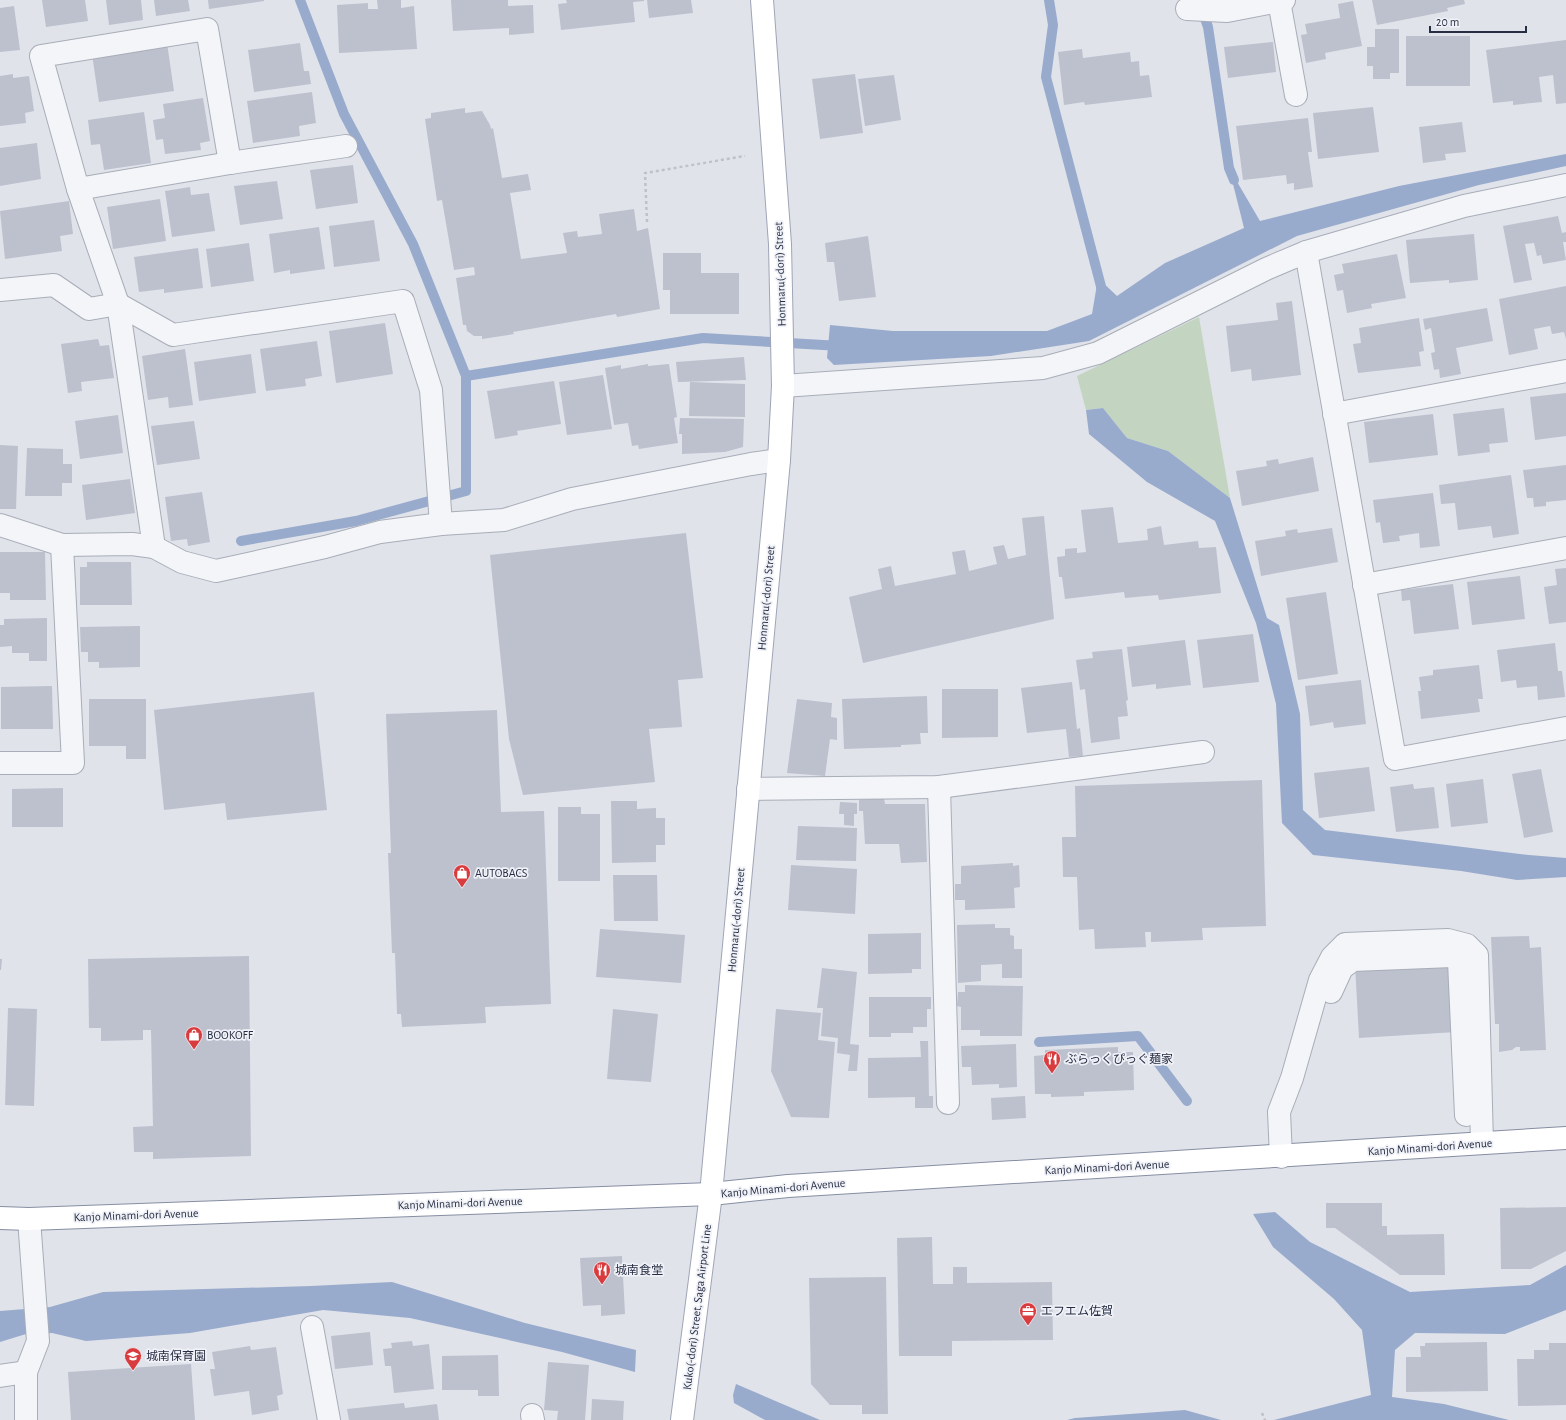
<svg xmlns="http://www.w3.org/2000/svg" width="1566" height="1420" font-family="'Alegreya Sans','Noto Sans JP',sans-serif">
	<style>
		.green { fill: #c3d5c1 }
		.water { fill: #99abcd }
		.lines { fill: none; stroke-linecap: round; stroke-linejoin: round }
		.stream { stroke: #99abcd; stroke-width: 10 }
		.building { fill: #bdc1ce }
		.minor-casing { stroke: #a8adb8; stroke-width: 24 }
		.major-casing { stroke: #9fa5b7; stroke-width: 24 }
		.highway-casing { stroke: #868ea2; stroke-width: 24 }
		.path { stroke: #bfc1c9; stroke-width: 2.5; stroke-dasharray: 3 3; stroke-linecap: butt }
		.minor { stroke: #f4f5f8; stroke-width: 22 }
		.major { stroke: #fff; stroke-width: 22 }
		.highway { stroke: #fff; stroke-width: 22 }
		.labels { text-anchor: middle; stroke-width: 3.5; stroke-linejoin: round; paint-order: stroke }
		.street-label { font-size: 12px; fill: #272e43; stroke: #f0f2f8 }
		.poi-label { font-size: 12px; fill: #272e43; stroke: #f0f2f8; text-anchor: start }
	</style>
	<rect width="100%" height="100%" fill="#e0e3ea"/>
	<!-- green -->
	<polygon class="green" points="1199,317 1230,498 1168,451 1127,438 1103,408 1086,410 1077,376"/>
	<!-- water -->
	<g class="water">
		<polygon points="1566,154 1566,166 1479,185 1297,236 1089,341 991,356 834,365 827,358 830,325 893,331 1047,331 1092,314 1098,278 1117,296 1165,263 1244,228 1229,168 1260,221 1399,186"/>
		<polygon points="1103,408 1127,438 1168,451 1230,498 1267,618 1279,625 1300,714 1303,810 1325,830 1529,855 1566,858 1566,877 1517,880 1461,871 1313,855 1282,823 1276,704 1256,623 1215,521 1147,482 1089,434 1086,410"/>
		<polygon points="1275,1212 1310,1242 1410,1292 1530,1285 1566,1265 1566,1310 1505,1334 1415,1333 1395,1350 1392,1397 1444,1404 1509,1420 1274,1420 1371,1395 1362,1330 1334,1299 1273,1247 1253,1214"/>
		<polygon points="392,1282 525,1323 636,1350 635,1372 562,1352 410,1318 323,1310 190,1333 86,1341 52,1333 26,1334 0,1342 0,1311 50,1307 103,1292 311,1286"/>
		<polygon points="736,1384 820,1420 765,1420 734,1403 733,1395"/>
		<polygon points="1185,1410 1221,1420 1067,1420 1075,1418"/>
	</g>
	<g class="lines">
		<!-- stream -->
		<g class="stream">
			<polyline points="1049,0 1053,25 1046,77 1103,294"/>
			<polyline points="1202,10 1208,27 1229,168 1234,180"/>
			<polyline points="466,376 703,338 841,346"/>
			<polyline points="241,541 356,521 466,491 466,376 413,244 344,114 300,0"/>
			<polyline points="1039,1042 1138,1036 1187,1101"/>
		</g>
	</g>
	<!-- building -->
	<g class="building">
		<polygon points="42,0 85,0 88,21 46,27"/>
		<polygon points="106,0 141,0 143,20 109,25"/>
		<polygon points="154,0 188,0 190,11 156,16"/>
		<polygon points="208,0 264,0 264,1 209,9"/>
		<polygon points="377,0 401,0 401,8 414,6 417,49 339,53 337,5 368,3 368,9 378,9"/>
		<polygon points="451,0 508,0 508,6 533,5 534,33 509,35 509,28 453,31"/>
		<polygon points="566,0 644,0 644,1 633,2 635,22 561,30 558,4 567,3"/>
		<polygon points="647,0 691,0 693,13 649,18"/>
		<polygon points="1372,0 1464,0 1465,4 1447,8 1448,11 1377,25"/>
		<polygon points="1353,1 1362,46 1325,53 1326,59 1306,63 1301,35 1307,34 1305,24 1340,18 1338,4"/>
		<polygon points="14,6 20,50 0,52 0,8"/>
		<polygon points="1375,29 1399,29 1399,73 1390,73 1390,79 1373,79 1373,66 1367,66 1367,47 1375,47"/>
		<rect x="1406" y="36" width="64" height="50"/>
		<polygon points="1566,40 1566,103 1556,104 1553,75 1539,77 1542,102 1513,105 1513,101 1493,103 1486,50"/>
		<polygon points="1273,42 1276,72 1228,78 1224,47"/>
		<polygon points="167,43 174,91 99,102 92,54"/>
		<polygon points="300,43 304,71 309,71 311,84 254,92 248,50"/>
		<polygon points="1082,49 1083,58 1130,52 1131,62 1139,61 1140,76 1149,75 1152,97 1085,105 1084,102 1064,105 1058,52"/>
		<polygon points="13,74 13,78 29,76 34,111 25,113 26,123 0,126 0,76"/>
		<polygon points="855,74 863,133 820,139 812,79"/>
		<polygon points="894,75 901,120 865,126 858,79"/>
		<polygon points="312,92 316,123 299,126 300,136 253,143 247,101"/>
		<polygon points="203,98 210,141 200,143 201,150 165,154 163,139 156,140 153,120 165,118 163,104"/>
		<polygon points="1373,107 1379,152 1318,159 1313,113"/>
		<polygon points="465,108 465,113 482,111 490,125 491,129 493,128 502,178 528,174 531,190 510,193 521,259 567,253 563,233 577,231 578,237 602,234 599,214 634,209 637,231 648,228 660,309 617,317 616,314 513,332 514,334 482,339 482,336 474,336 467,331 466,325 463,325 456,278 475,275 474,267 454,270 442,200 437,201 425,119 431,118 431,113"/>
		<polygon points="144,112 151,163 104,170 100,144 91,145 88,120"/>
		<polygon points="1308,118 1312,152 1308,152 1313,187 1294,190 1294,183 1287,184 1286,175 1243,180 1236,126"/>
		<polygon points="1462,122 1466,152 1445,154 1446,160 1423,163 1419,127"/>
		<polygon points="37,143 41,179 0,186 0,148"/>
		<polygon points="353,165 358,203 316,209 310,170"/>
		<polygon points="277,181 283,219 240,225 234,186"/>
		<polygon points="190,187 191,195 209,193 215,231 172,237 165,191"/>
		<polygon points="160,199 166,241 113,249 107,207"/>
		<polygon points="69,201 73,234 60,236 62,251 5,259 0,211"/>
		<polygon points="1558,216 1562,233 1566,232 1566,242 1563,242 1566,260 1543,264 1541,255 1537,256 1534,243 1525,244 1532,280 1514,283 1503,226"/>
		<polygon points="374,220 380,261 334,267 329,226"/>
		<polygon points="319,227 325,269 290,274 290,270 274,273 269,234"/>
		<polygon points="1474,234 1478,280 1449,283 1449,280 1410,283 1406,240"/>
		<polygon points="868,236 876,297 839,301 834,262 827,262 825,243"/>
		<polygon points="249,243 254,281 211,287 206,249"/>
		<polygon points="198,248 203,288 164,293 164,289 139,292 134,257"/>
		<polygon points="663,253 701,253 701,273 739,273 739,314 670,314 670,290 663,290"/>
		<polygon points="1397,254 1406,298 1371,304 1372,308 1347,313 1343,290 1337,291 1334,275 1344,273 1342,264"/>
		<polygon points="1566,286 1566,339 1564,332 1552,334 1550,326 1534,329 1538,349 1509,355 1499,299"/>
		<polygon points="1292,301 1301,375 1252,381 1251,369 1231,372 1226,326 1278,320 1276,303"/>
		<polygon points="1487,308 1493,341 1456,348 1461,374 1440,378 1439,369 1434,370 1431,353 1435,352 1431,328 1425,330 1423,319"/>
		<polygon points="1419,318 1424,351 1419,352 1421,366 1358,373 1353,344 1361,343 1359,328"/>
		<polygon points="385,323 393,374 336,383 329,331"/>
		<polygon points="98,339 100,346 109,345 114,378 81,382 82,391 68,393 61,344"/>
		<polygon points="317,341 322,376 305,379 306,386 266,391 260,349"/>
		<polygon points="185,349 193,405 169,408 168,397 148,400 142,356"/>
		<polygon points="251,354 256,393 199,401 194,362"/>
		<polygon points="744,357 746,380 678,382 676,362"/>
		<polygon points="648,364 648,366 669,364 677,417 674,418 678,443 639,449 638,445 632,446 628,423 614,425 605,368 621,365 621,369"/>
		<polygon points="603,375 612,429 567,435 559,382"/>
		<polygon points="554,381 561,424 517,431 518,435 495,439 487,391"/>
		<polygon points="690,382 745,384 745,417 689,416"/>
		<polygon points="1566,393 1566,436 1535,440 1530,397"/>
		<polygon points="1504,408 1508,442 1489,444 1490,452 1458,456 1453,414"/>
		<polygon points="1433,414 1438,455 1369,463 1364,422"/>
		<polygon points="118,415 123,453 80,459 75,421"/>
		<polygon points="680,418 744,419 743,447 725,452 682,454 682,434 679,434"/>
		<polygon points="194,421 200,459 157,465 151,426"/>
		<polygon points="0,445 18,446 16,509 0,509"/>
		<polygon points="27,448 63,449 63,464 72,464 72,483 62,483 62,496 25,496"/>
		<polygon points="1313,457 1319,491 1242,506 1236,471 1267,466 1266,461 1278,459 1279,464"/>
		<polygon points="1566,465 1566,500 1546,502 1546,506 1534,507 1533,498 1527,498 1523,470"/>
		<polygon points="1511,475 1519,534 1493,538 1491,526 1458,530 1455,503 1441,504 1439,485"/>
		<polygon points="130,479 135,513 86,520 82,485"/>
		<polygon points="202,492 210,542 188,546 187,539 171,541 165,497"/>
		<polygon points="1433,493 1440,546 1420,548 1419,533 1399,536 1400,541 1383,543 1380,522 1376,523 1373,500"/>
		<polygon points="1113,507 1118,543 1148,540 1147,529 1161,526 1164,545 1198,541 1199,548 1216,547 1221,593 1159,600 1158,595 1125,598 1124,592 1065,599 1062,577 1059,577 1057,557 1065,556 1065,549 1077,548 1077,553 1086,552 1081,510"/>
		<polygon points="1044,516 1054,619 863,663 849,597 882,589 878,569 891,566 895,586 956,574 952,552 965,550 969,571 997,564 993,547 1004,545 1008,559 1026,555 1022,518"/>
		<polygon points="1332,528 1338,562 1261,576 1255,541 1286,536 1285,531 1297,529 1298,533"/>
		<polygon points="686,533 703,678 678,680 682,727 649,729 655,782 523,795 509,739 490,555"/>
		<polygon points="0,552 45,552 46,600 10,600 10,593 0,593"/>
		<polygon points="87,562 131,562 132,605 80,605 80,567 87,567"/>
		<polygon points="1566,568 1566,622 1549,624 1544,587 1557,585 1555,569"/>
		<polygon points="1520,576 1525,619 1472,625 1467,582"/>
		<polygon points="1453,584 1459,629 1414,634 1410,600 1402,601 1401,590"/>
		<polygon points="1326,592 1338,674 1298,680 1286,598"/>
		<polygon points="47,618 47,661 29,661 29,653 12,653 12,646 0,647 0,625 4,625 4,619"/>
		<polygon points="140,626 140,667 99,668 99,662 88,662 88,652 81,652 80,627"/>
		<polygon points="1253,634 1259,682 1203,688 1197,640"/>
		<polygon points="1185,640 1191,685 1156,689 1156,684 1132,687 1127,647"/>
		<polygon points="1555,643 1558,671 1562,671 1565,697 1538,700 1537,686 1517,688 1516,680 1501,682 1497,650"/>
		<polygon points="1122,649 1128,700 1126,701 1128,716 1118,717 1120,739 1091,743 1085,689 1080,690 1076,660 1093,658 1092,652"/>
		<polygon points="1479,665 1483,699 1478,699 1480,712 1421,719 1418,691 1421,691 1419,677 1433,675 1433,670"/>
		<polygon points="1361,680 1366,724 1334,728 1333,722 1310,726 1305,686"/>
		<polygon points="1072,682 1077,729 1080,728 1083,756 1069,757 1066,729 1027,733 1021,688"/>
		<polygon points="52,686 53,729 1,729 1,687"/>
		<polygon points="942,689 998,689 998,737 942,738"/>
		<polygon points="314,692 327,810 227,820 225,803 164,810 154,710"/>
		<polygon points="927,696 928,733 920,733 921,744 901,745 901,747 844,749 842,699"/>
		<polygon points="89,699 146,699 146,759 126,759 126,746 89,746"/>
		<polygon points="797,699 832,703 831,717 837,718 837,740 830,739 825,776 787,773"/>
		<polygon points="497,710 501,812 544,811 551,1004 485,1007 486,1023 402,1027 401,1014 397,1014 395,953 392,953 388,853 391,853 386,714"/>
		<polygon points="1369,767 1375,811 1319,818 1314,773"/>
		<polygon points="1541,769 1553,832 1524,838 1512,774"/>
		<polygon points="1483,779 1488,823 1451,827 1446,784"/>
		<polygon points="1262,780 1266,926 1202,928 1203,940 1151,942 1151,932 1145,932 1146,947 1095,949 1094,929 1079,930 1077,877 1063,877 1062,837 1076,837 1075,786"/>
		<polygon points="1413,784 1414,789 1434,787 1439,828 1396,832 1390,787"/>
		<polygon points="63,788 63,827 12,827 12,789"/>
		<polygon points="884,798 885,804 925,804 927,862 901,863 899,844 865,844 863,811 859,811 859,800"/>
		<polygon points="611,801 637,801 637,809 656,808 656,818 665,818 665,845 656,845 656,862 612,863"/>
		<polygon points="840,802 857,803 857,814 854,814 854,826 844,825 844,814 839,814"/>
		<polygon points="558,807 581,807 581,814 600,814 600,881 558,881"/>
		<polygon points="798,826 857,828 856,861 796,860"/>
		<polygon points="1013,863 1013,866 1019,865 1020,887 1014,888 1015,908 965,910 965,900 955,900 955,884 961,884 961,866"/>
		<polygon points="791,865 857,869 855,914 788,910"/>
		<polygon points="613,875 657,875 658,921 614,921"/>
		<polygon points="995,924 995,928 1010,928 1010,935 1014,936 1014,949 1022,949 1022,978 1002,978 1002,964 981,965 981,981 958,983 957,925"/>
		<polygon points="600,929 685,935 681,983 596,977"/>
		<polygon points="921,933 921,969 912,969 912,973 868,974 868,934"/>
		<polygon points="1529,936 1530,948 1541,947 1546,1050 1520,1051 1520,1047 1516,1047 1512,1050 1499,1052 1499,1024 1495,1024 1491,937"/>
		<polygon points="249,956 251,1156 153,1159 153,1152 134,1152 133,1127 153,1126 151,1030 143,1030 143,1040 101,1041 101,1028 89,1028 88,959"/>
		<polygon points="1452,958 1456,1032 1359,1038 1355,964"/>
		<polygon points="0,959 2,959 1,970 0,970"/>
		<polygon points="822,968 857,972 850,1044 859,1045 857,1071 848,1071 850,1055 837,1053 838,1038 821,1036 823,1008 817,1008"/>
		<polygon points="965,985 1023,986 1022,1036 980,1036 980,1030 961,1030 961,1007 957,1006 958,992 965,992"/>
		<polygon points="869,997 931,997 931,1009 927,1009 927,1027 913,1027 913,1033 891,1033 891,1037 869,1037"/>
		<polygon points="8,1008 37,1009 34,1106 5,1105"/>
		<polygon points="613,1009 658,1014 651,1082 607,1079"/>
		<polygon points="776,1009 821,1013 818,1040 835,1042 829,1118 791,1117 771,1071"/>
		<polygon points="920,1041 928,1041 929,1096 933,1096 933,1108 915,1108 915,1097 868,1098 868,1058 921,1057"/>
		<polygon points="1016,1044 1017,1087 999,1088 999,1084 972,1085 971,1067 962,1067 961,1046"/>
		<polygon points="1118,1047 1118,1052 1133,1052 1134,1090 1084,1092 1084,1096 1051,1097 1051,1094 1035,1094 1034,1056 1045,1055 1045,1050"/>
		<polygon points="1025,1096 1026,1118 992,1120 991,1098"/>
		<polygon points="1326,1203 1382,1203 1382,1226 1387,1226 1387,1235 1444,1234 1445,1275 1400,1275 1335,1228 1326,1228"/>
		<polygon points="1566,1207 1566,1251 1531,1269 1501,1269 1500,1208"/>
		<polygon points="932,1237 933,1284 953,1284 953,1267 967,1267 967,1283 1052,1282 1053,1340 952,1341 952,1356 899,1356 897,1238"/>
		<polygon points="622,1256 625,1314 601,1316 601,1305 583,1306 580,1258"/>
		<polygon points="886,1277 888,1414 862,1414 862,1405 830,1405 811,1384 809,1278"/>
		<polygon points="370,1332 373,1365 335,1369 331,1336"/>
		<polygon points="412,1341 413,1346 429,1344 434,1389 394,1393 391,1366 385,1366 383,1349 392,1348 391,1343"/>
		<polygon points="1487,1342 1488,1391 1406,1392 1406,1357 1421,1357 1420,1346 1425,1346 1425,1343"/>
		<polygon points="1549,1343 1566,1343 1566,1405 1518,1406 1517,1359 1534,1359 1534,1350 1549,1350"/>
		<polygon points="250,1346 251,1350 276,1347 283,1394 277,1396 279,1410 252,1415 249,1391 214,1396 210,1369 215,1369 212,1352"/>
		<polygon points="498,1355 499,1396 478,1396 478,1390 442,1390 442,1356"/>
		<polygon points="548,1362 589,1365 585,1420 557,1420 558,1411 544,1410"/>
		<polygon points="191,1364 195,1420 71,1420 68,1372"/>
		<polygon points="592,1399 624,1401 623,1420 591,1420"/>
		<polygon points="404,1403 405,1408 437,1404 439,1420 349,1420 347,1409"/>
	</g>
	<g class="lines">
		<!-- minor casing -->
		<g class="minor-casing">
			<g id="minor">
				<polyline points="1279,1 1296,95"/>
				<polyline points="1187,9 1227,11 1284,0"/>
				<polyline points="78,189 230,163 346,146"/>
				<polyline points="1306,252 1395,759 1566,728"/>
				<polyline points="0,290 54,285 89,309 118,304 173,335 403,301 431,390 441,524"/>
				<polyline points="783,386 1043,368 1098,353 1266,269 1306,252 1464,206 1566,185"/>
				<polyline points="1334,414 1566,371"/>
				<polyline points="0,525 62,545 132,544 154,547 182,562 216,571 325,547 380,532 441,524 504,520 572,499 751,464 779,460"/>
				<polyline points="154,547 118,304 78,189 41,56 207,29 230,163"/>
				<polyline points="1364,585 1566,548"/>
				<polyline points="0,763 73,763 62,545"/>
				<polyline points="939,787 948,1103"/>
				<polyline points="748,789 939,787 1203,752"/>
				<polyline points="1331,992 1342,968 1353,960 1452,956 1459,961 1466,1115"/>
				<polyline points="1281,1157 1279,1112 1292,1078 1320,980 1332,957 1345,944 1448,940 1467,945 1477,955 1482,1143"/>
				<polyline points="312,1327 329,1420"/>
				<polyline points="0,1376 26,1372"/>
				<polyline points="532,1415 533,1420"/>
				<polyline points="26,1420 26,1372 38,1341 29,1219"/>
			</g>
		</g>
		<!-- major casing -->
		<g class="major-casing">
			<polyline id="major" points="682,1420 711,1194 779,460 783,386 780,244 762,0"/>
		</g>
		<!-- highway casing -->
		<g class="highway-casing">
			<polyline id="highway" points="0,1218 29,1219 711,1194 788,1186 1566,1138"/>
		</g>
		<!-- path -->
		<g class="path">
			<polyline points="647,222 645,173 745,156"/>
			<polyline points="1262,1413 1265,1420"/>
		</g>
		<!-- minor -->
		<use href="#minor" class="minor"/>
		<!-- major -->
		<use href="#major" class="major"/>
		<!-- highway -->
		<use href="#highway" class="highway"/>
	</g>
	<!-- icons -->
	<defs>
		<g id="shop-pin" transform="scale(0.9)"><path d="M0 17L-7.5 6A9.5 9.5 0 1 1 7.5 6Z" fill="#d93c3e" stroke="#f0f2f8"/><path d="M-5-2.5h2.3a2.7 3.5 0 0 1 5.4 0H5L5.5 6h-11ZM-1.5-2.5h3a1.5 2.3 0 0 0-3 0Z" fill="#fff"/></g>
		<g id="restaurant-pin" transform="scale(0.9)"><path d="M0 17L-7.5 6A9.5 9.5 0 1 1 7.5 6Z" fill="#d93c3e" stroke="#f0f2f8"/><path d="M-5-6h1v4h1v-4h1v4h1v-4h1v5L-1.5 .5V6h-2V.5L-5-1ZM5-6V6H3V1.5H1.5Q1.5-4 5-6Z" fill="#fff"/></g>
		<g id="office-pin" transform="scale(0.9)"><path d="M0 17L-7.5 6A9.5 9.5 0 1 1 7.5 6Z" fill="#d93c3e" stroke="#f0f2f8"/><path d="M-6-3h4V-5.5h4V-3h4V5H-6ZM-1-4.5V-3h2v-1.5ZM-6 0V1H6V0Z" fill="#fff"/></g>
		<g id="school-pin" transform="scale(0.9)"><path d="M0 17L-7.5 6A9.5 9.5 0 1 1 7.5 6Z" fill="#d93c3e" stroke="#f0f2f8"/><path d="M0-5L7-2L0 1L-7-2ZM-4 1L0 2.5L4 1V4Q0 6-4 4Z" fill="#fff"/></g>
	</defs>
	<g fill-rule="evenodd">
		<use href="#shop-pin" x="462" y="873"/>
		<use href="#shop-pin" x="194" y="1035"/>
		<use href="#restaurant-pin" x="1052" y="1059"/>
		<use href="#restaurant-pin" x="602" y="1270"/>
		<use href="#office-pin" x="1028" y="1311"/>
		<use href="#school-pin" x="133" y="1356"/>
	</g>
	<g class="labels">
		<!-- street labels -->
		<g class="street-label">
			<text transform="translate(780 274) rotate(-92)" y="4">Honmaru(-dori) Street</text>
			<text transform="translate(766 598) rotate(-85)" y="4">Honmaru(-dori) Street</text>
			<text transform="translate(736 920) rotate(-85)" y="4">Honmaru(-dori) Street</text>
			<text transform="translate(1430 1147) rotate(-4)" y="4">Kanjo Minami-dori Avenue</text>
			<text transform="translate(1107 1167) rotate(-3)" y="4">Kanjo Minami-dori Avenue</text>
			<text transform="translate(783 1188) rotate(-5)" y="4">Kanjo Minami-dori Avenue</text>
			<text transform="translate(460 1203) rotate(-2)" y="4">Kanjo Minami-dori Avenue</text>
			<text transform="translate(136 1215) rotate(-2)" y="4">Kanjo Minami-dori Avenue</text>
			<text transform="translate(697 1307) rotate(-83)" y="4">Kuko(-dori) Street, Saga Airport Line</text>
		</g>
		<!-- poi labels -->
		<g class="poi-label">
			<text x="475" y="877">AUTOBACS</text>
			<text x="207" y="1039">BOOKOFF</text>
			<text x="1065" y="1063">ぶらっくぴっぐ麺家</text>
			<text x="615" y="1274">城南食堂</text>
			<text x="1041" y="1315">エフエム佐賀</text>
			<text x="146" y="1360">城南保育園</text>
		</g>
	</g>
	<!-- scale -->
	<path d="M1430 26v6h96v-6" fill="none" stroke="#272e43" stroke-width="2"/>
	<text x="1436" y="26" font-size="12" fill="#272e43" stroke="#f0f2f8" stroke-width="3" paint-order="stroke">20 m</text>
</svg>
